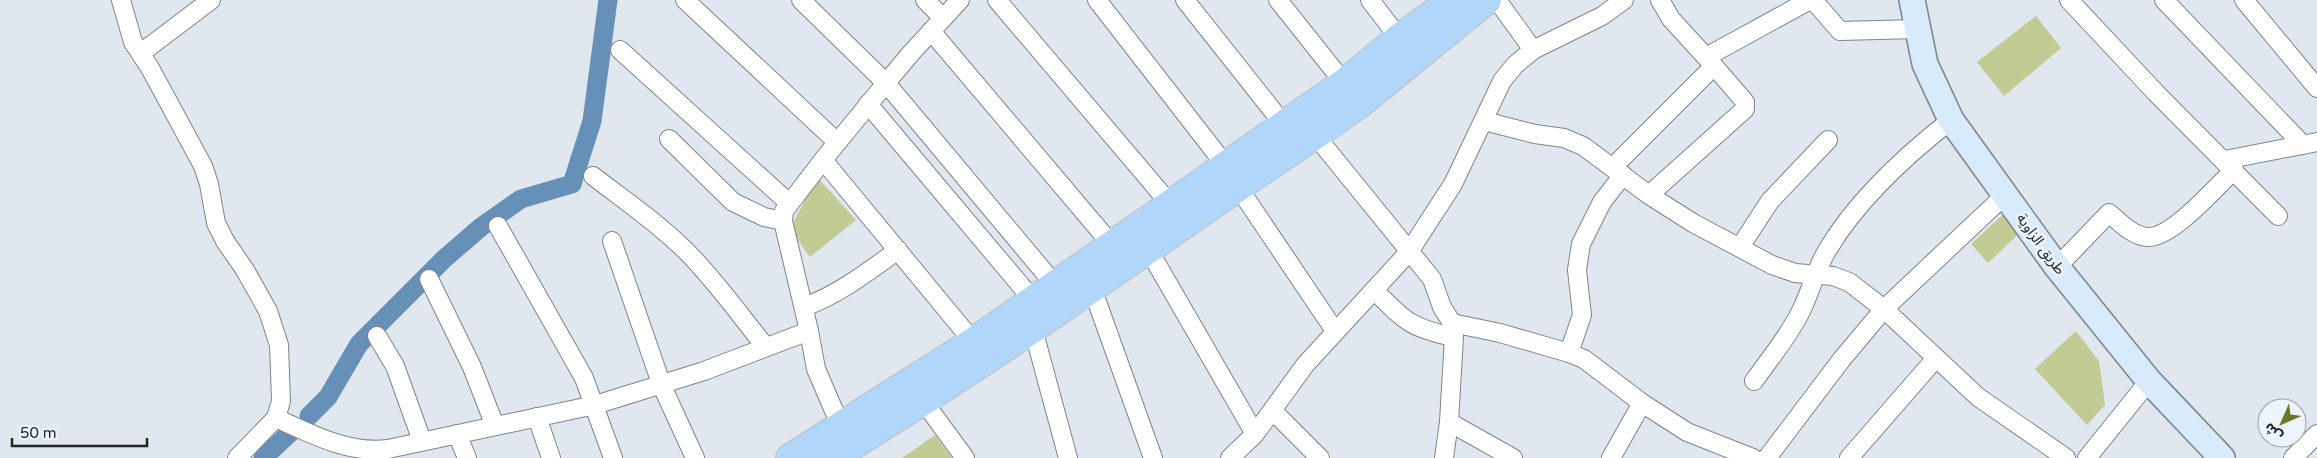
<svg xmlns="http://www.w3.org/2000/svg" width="2317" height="458" font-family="'Varela Round','Noto Sans Arabic',sans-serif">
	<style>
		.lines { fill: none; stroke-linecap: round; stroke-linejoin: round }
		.canal { stroke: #6690b7; stroke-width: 19 }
		.building { fill: #c1cb93 }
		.street-casing { stroke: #7e848a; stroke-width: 20 }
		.secondary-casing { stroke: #7e848a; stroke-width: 28 }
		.primary-casing { stroke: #c1c2c3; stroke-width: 30 }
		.street { stroke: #fff; stroke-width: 18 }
		.secondary { stroke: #d7ebfc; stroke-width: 25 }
		.primary { stroke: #b0d6f9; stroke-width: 28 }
		.labels { text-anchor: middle; stroke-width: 5; stroke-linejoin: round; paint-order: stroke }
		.street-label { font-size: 15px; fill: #232629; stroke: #edf4fb }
	</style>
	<rect width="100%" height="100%" fill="#e0e7ee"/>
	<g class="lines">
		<!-- canal -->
		<g class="canal">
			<polyline points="309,416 328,397 359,344 444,259 481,227 521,199 572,184 592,121 608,0"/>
			<polyline points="263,458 291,432"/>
		</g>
	</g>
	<!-- building -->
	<g class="building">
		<polygon points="2036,16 2061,48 2004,96 1977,62"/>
		<polygon points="817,177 856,220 810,257 790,229"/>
		<polygon points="2010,208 2026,227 1988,263 1971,244"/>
		<polygon points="2076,331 2099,361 2105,405 2087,425 2035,369"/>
		<polygon points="935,435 952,458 902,458"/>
	</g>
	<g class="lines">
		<!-- street casing -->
		<g class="street-casing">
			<g id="street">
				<polyline points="121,0 133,42 150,68 203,166 209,184 216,223 225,241 245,270 268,311 279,345 281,401 276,418 237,458"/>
				<polyline points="685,0 837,142"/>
				<polyline points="801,0 886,83 823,160 784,211 783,221 809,331 816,369 841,427"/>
				<polyline points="925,0 943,18"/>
				<polyline points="960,0 912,52 886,83 1055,285"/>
				<polyline points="997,0 1176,211"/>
				<polyline points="1097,0 1226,166"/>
				<polyline points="1185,0 1284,125"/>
				<polyline points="1278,0 1344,83"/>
				<polyline points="1370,0 1399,38"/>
				<polyline points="1497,0 1533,50"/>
				<polyline points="1813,0 1840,31 1917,29"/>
				<polyline points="2069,0 2156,93 2278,216"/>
				<polyline points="2164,0 2303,145"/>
				<polyline points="2244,0 2317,88"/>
				<polyline points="931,31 1112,245"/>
				<polyline points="620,50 789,203"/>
				<polyline points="141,53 211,0"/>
				<polyline points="1706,57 1810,0"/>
				<polyline points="868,104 1033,300"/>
				<polyline points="1484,121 1535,134 1564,138 1583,146 1649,195 1693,223 1772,265 1795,273 1833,276 1849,282 1884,309 1978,397 2066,458"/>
				<polyline points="1315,135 1432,279 1442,307 1452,323 1454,337 1449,422 1444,458"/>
				<polyline points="669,139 733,202 764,217 783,221"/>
				<polyline points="823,160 980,350"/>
				<polyline points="2225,160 2317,142"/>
				<polyline points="1613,167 1714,66 1671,19 1660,0"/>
				<path d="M593,176C624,200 658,223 686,251C715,280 739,314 765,346"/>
				<polyline points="1238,187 1335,331"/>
				<polyline points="1649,195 1745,109 1745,102 1714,66"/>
				<polyline points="498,226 584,378 613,458"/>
				<polyline points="612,241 662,386 695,458"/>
				<polyline points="1144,242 1255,434"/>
				<polyline points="1740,247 1770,201 1828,140"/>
				<path d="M2057,267L2109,213C2121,223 2132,236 2148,237C2172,238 2216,187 2234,170"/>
				<polyline points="429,279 472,367 495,426"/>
				<polyline points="1092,288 1153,458"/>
				<path d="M1374,290C1405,321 1410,328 1454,337"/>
				<path d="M804,307C838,295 869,271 898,250"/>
				<polyline points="1452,323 1500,333 1569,353 1584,359 1642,403 1687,432 1753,458"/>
				<polyline points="1033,329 1068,458"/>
				<polyline points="377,336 395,366 422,441"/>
				<polyline points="1569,353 1582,315 1577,270 1581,244 1602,202 1623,175"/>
				<path d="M1754,381C1770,358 1789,336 1801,311C1811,291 1816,268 1828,249C1858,199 1905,156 1951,120"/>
				<polyline points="924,402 965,458"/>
				<polyline points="1273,411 1320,458"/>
				<polyline points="537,417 551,458"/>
				<path d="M276,418C311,434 349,454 388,449L595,405L704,371L809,331"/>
				<polyline points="1449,422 1513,458"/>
				<polyline points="457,434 467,458"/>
				<polyline points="1230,458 1255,434 1305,365 1409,252 1453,184 1502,81 1515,65 1533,50 1602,16 1624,0"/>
				<polyline points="1611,458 1642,403"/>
				<polyline points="1767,458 1842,359 1884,309 2005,195"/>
				<polyline points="1849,458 1936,358"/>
				<polyline points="2087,458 2149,381"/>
				<polyline points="2293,458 2317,434"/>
			</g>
		</g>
		<!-- secondary casing -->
		<g class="secondary-casing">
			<polyline id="secondary" points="1912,0 1925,64 1951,120 2057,267 2149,381 2222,458"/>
		</g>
		<!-- primary casing -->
		<g class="primary-casing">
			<g id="primary">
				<polyline points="790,458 973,342 1344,83 1399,38 1453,0"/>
				<path d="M832,458C998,358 1154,243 1315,135L1358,105L1487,0"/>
			</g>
		</g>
		<!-- street -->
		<use href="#street" class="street"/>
		<!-- secondary -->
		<use href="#secondary" class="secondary"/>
		<!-- primary -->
		<use href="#primary" class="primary"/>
	</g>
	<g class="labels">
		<!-- street labels -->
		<g class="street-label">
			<text transform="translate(2041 244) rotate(54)" y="5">طريق الزاوية</text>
		</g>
	</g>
	<!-- north arrow -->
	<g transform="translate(2282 423) rotate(225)"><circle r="24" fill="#edf4fb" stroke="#9ca2a7"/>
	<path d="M0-4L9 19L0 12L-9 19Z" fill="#6d7722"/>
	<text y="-8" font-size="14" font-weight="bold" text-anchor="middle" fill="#232629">ش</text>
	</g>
	<!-- scale -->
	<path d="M12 438v8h135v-8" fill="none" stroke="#232629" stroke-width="2.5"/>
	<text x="20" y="438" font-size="15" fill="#232629" stroke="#edf4fb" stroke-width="4" paint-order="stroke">50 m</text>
</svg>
